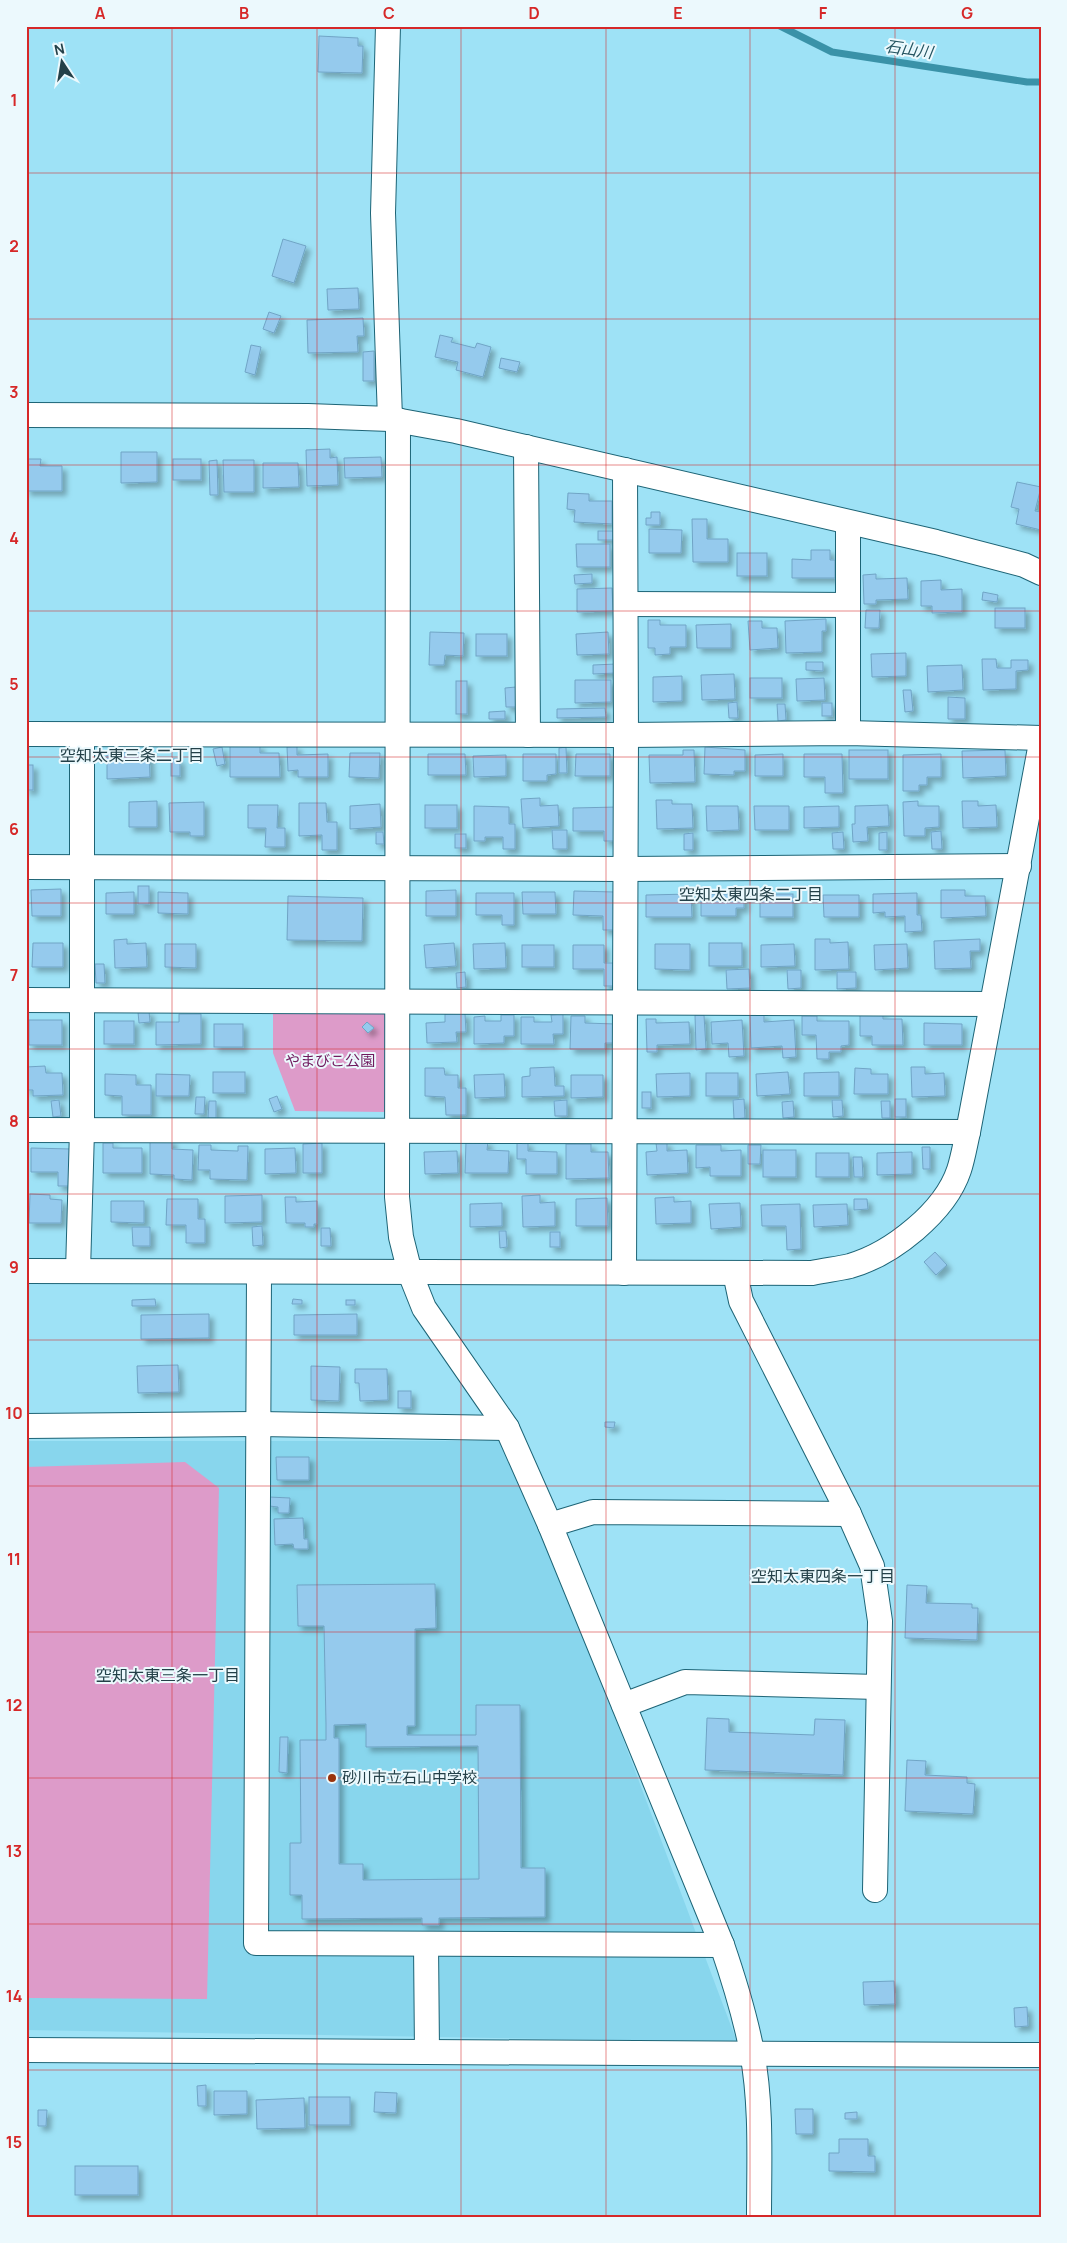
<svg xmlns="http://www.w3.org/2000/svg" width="1067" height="2243" font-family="Manrope,'Noto Sans JP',sans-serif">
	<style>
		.built { fill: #88d6ed }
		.green { fill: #dd9bc9 }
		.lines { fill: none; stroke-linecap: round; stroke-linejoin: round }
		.stream { stroke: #3a92a8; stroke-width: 7 }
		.building { fill: #95caed; stroke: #70a4c5; fill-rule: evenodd; filter: url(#shadow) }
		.minor-casing { stroke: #1d6476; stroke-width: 26 }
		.minor { stroke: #fff; stroke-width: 24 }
		.grid { fill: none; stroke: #d62828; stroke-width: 1; stroke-opacity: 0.55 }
		.poi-dot { fill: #9a330e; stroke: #ecf9fd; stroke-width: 2 }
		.labels { text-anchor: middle; stroke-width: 4; stroke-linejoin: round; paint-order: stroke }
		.park-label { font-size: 15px; fill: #701a5e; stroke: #ecf9fd }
		.poi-label { font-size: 15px; fill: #234048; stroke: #ecf9fd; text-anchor: start }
		.water-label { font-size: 16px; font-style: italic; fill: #255562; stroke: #ecf9fd }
		.neighbourhood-label { font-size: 16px; fill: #234048; stroke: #ecf9fd }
		.neatline { fill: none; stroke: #d62828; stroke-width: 2 }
		.grid-label { font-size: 16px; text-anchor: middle; font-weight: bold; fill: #d62828 }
	</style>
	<defs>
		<filter id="shadow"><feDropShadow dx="4.5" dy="4.5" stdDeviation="2.5" flood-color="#0004"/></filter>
	</defs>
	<rect width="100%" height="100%" fill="#9ee2f6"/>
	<!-- built -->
	<polygon class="built" points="26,1441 503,1441 543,1526 737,2042 26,2030"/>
	<!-- green -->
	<g class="green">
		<polygon points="273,1010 387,1011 386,1112 295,1111 273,1053"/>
		<polygon points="185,1462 219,1488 207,1999 26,1998 26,1467"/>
	</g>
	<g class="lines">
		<!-- stream -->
		<polyline class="stream" points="780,26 832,52 1027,82 1041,82"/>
	</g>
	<!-- building -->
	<g class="building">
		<polygon points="319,36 358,38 358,46 363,46 362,73 318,72"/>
		<polygon points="283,239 306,246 294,283 272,276"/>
		<polygon points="358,288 359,309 328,310 327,289"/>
		<polygon points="269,312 281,316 274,333 263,329"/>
		<polygon points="363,318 364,336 357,336 358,352 308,353 307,320"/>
		<polygon points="440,335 453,338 451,342 475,348 477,343 491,347 483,377 456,370 458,362 435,357"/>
		<polygon points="251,345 261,347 255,375 245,372"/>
		<polygon points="374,351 374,381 363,381 363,352"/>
		<polygon points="501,358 520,362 517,372 499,368"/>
		<polygon points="330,449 330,458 337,457 338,485 307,486 306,450"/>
		<polygon points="121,452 157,452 157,482 121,483"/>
		<polygon points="381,457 382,477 345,478 344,458"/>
		<polygon points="26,459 41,459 40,466 62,466 62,491 26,491"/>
		<rect x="173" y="459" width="28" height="21"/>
		<polygon points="217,460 218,495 210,495 209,461"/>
		<polygon points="223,460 254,460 254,492 224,492"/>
		<polygon points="263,463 298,463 299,487 263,488"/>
		<polygon points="1017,482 1041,487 1035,511 1041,512 1041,530 1016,524 1019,509 1011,507"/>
		<polygon points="568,493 589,494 589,501 612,501 612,524 574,522 575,510 567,509"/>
		<polygon points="651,512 660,512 660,525 646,525 646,518 651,518"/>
		<polygon points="692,519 707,519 707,539 728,539 728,562 693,562"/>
		<polygon points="649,529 682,530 681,553 649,553"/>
		<rect x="598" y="531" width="16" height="9"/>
		<polygon points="576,544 610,544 610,567 577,567"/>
		<polygon points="811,550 830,550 830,560 835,560 835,578 792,578 792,559 811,560"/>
		<rect x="737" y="553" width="30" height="23"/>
		<polygon points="592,574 592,583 575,584 574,575"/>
		<polygon points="876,574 876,579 907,578 908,599 876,600 876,604 864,604 863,575"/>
		<polygon points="941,580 941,590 962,589 962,612 932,613 932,606 921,606 921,581"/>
		<polygon points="612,588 613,611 577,612 577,589"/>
		<polygon points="983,592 998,595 997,602 982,600"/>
		<rect x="995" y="608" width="30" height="20"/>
		<polygon points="866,610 880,610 879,628 865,628"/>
		<polygon points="826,619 826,631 822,631 822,652 786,653 785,621"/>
		<polygon points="648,620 660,620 660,625 686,625 686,647 670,647 670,654 655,655 655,648 648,648"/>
		<polygon points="748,621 762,621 762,628 777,628 778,648 750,650"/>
		<polygon points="731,624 731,648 697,648 696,625"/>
		<polygon points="430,632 464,633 463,656 445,655 444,665 429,665"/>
		<polygon points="608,632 609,654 577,655 576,634"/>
		<rect x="476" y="634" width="31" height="22"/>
		<polygon points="906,653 906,676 872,677 871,654"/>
		<polygon points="982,659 996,659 997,668 1011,668 1011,660 1028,660 1028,670 1016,671 1016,689 983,690"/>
		<polygon points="806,662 823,662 823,671 806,670"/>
		<polygon points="616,664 616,673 593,674 593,665"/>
		<polygon points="962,665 963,690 928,692 927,666"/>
		<polygon points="734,674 735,699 702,700 701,675"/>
		<polygon points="682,676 682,701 653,702 653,677"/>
		<rect x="750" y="678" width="32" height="20"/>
		<polygon points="824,678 825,700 797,701 796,679"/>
		<polygon points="575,680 611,680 611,702 575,703"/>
		<rect x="456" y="681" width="11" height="33"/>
		<polygon points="516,687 517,707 506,707 505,688"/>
		<polygon points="903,690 911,690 913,711 905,712"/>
		<polygon points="948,697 965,698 965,719 948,719"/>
		<polygon points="737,702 738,718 729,718 728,703"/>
		<rect x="822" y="703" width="10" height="13"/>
		<polygon points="777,704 785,704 786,720 778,721"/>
		<polygon points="605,708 606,717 557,718 557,709"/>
		<polygon points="505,711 505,719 489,719 489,712"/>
		<polygon points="260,745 260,753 279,753 280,777 230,777 230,746"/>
		<polygon points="297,746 297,755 328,754 328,777 298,777 298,770 288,771 287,747"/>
		<polygon points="222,747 225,764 217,766 213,749"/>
		<polygon points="566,747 567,773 559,773 559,748"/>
		<polygon points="705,747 745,750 745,771 734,771 734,775 704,774"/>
		<polygon points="683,750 694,750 695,782 650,783 649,755 683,755"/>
		<rect x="849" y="750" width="39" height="29"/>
		<polygon points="1005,750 1006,776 963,778 962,751"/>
		<polygon points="149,752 150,777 107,779 107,753"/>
		<polygon points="350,753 380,753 379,778 349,777"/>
		<polygon points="428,754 465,754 466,775 428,775"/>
		<polygon points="523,754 556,754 556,774 547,775 547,781 523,781"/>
		<polygon points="576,754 610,754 610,776 575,776"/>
		<polygon points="783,754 783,776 755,776 755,755"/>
		<polygon points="804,754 842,754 843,793 825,793 825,777 804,777"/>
		<polygon points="941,754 941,777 927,777 927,785 919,785 919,791 903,791 903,755"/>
		<polygon points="506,755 506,776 474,777 473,756"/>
		<rect x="171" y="759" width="9" height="17"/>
		<rect x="26" y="765" width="7" height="25"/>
		<polygon points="540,798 540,806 558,805 559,826 523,828 521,799"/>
		<polygon points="656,800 672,800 672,804 692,804 693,828 657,829"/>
		<polygon points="157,801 157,827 129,827 129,802"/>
		<polygon points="918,801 918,806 939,806 939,827 925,828 925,836 904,836 903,802"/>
		<polygon points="962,801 978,801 978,806 996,805 997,827 963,828"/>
		<polygon points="204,802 204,836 190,836 190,832 170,832 169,803"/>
		<polygon points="299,803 326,803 327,822 337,822 337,850 322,850 322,835 299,836"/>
		<polygon points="380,804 381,827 350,829 350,806"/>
		<polygon points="248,805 278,805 277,828 285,828 285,847 265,847 266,828 248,828"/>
		<rect x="425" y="805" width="32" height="23"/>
		<polygon points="888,805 889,826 867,827 868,841 853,842 852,824 855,824 855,806"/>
		<polygon points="474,806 509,807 509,824 515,824 515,849 503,849 503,837 485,837 485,841 474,841"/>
		<polygon points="706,806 738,806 739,830 707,831"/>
		<polygon points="754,806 789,806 789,830 755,830"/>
		<polygon points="839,806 839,827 804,828 804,807"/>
		<polygon points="618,807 619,841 604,841 604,831 573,831 573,808"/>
		<polygon points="552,830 567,830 567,849 553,849"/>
		<polygon points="941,831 942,849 932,849 931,832"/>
		<polygon points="376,832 383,832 384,844 376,844"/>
		<polygon points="843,832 844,849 833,849 832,833"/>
		<polygon points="887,832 887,850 879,850 879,833"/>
		<polygon points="693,833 693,850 684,850 684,834"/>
		<rect x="455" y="834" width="11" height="14"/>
		<rect x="138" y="886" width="11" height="18"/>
		<polygon points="61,889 61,916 32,916 31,890"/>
		<polygon points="456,890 456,916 426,916 426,891"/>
		<polygon points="941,890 965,890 965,896 985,896 986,916 941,918"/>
		<polygon points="574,891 615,892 614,930 603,930 603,916 573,915"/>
		<polygon points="134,892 134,914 106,914 106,893"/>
		<polygon points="158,892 188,893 188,914 158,913"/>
		<polygon points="522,892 555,892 556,914 523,914"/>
		<polygon points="476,893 514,893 514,925 502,925 502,915 476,915"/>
		<polygon points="917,893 917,915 921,915 922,931 905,932 905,916 885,917 885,912 873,913 873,894"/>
		<polygon points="691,894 692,917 646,917 646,895"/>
		<polygon points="701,894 744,894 744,908 736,908 736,916 701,916"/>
		<rect x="760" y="894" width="33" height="23"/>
		<polygon points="823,895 859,895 859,917 824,917"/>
		<polygon points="288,896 363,898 362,941 287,940"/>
		<polygon points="127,939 127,944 146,943 147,967 115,968 114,940"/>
		<polygon points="815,939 830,939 830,943 848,942 849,969 815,970"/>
		<polygon points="980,939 980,951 970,951 971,968 935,969 934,941"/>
		<polygon points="33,943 63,943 63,967 32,967"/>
		<polygon points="454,943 456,966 426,968 424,945"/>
		<polygon points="505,943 506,968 474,969 473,944"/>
		<rect x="709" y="943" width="33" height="23"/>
		<polygon points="165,944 196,944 196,968 165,967"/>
		<polygon points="655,944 690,944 690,970 655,969"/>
		<polygon points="794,944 795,966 761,967 761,945"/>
		<polygon points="907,944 908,968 875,970 874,945"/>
		<rect x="522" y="945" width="32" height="22"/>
		<polygon points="573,945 604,945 604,963 614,963 614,986 604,986 604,969 573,969"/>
		<polygon points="95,964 104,964 105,983 96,983"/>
		<polygon points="749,969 750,988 727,989 726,970"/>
		<polygon points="787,970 801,970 801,988 788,989"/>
		<polygon points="465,972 466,987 457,988 456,973"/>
		<polygon points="837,972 856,972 856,988 837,989"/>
		<polygon points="149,1011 150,1022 139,1023 138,1012"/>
		<polygon points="465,1013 466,1032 456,1032 457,1042 427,1043 426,1023 445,1022 445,1014"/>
		<polygon points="883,1013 883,1019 902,1019 903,1045 872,1045 872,1036 860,1036 860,1014"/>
		<polygon points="179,1014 201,1014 201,1044 156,1045 156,1022 179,1022"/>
		<polygon points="563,1014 563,1034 553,1034 554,1044 521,1044 521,1017 534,1017 534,1022 552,1022 551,1015"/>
		<polygon points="764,1014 764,1022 794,1020 796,1057 783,1058 782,1046 751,1048 750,1015"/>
		<polygon points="501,1015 514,1015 514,1036 504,1036 504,1043 474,1044 474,1017 485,1016 485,1021 501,1021"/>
		<polygon points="695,1015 704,1015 706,1049 696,1050"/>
		<polygon points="571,1016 585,1016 585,1023 616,1024 616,1043 605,1043 605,1049 570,1049"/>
		<polygon points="802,1016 817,1016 817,1021 849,1021 849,1045 841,1046 841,1052 829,1052 829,1059 817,1059 816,1035 802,1035"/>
		<polygon points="646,1019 656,1019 656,1023 689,1022 690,1044 657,1045 657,1052 647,1052"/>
		<rect x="29" y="1020" width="33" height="25"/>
		<polygon points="742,1020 744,1056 729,1057 728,1043 712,1044 711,1022"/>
		<rect x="104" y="1021" width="30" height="23"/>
		<polygon points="367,1022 374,1028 368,1033 362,1027"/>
		<polygon points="924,1023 962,1024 962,1045 924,1045"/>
		<rect x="214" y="1024" width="29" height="23"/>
		<polygon points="45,1066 46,1073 62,1073 63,1095 33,1096 33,1090 26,1090 26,1067"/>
		<polygon points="554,1067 555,1086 564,1086 564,1096 522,1097 522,1077 530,1076 530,1068"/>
		<polygon points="911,1067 925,1067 925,1074 944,1073 945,1096 912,1097"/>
		<polygon points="425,1068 444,1068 445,1075 458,1075 458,1088 466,1088 466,1115 446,1115 445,1097 425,1096"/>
		<polygon points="855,1068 871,1069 871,1074 888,1074 888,1094 854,1094"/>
		<rect x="213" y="1072" width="32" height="21"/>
		<polygon points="788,1072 790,1094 757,1096 756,1074"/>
		<polygon points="839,1072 839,1096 804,1096 804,1073"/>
		<polygon points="690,1073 690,1096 657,1097 656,1074"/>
		<rect x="706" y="1073" width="32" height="23"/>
		<polygon points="105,1074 136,1075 136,1085 151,1085 151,1115 122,1115 122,1096 105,1095"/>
		<polygon points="156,1074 190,1075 189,1096 156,1096"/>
		<polygon points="504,1074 505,1097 475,1098 474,1075"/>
		<polygon points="571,1075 603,1075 603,1097 571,1098"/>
		<rect x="642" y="1092" width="9" height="16"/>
		<polygon points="277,1096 282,1109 274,1112 269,1099"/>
		<polygon points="196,1097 205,1097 204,1114 195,1114"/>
		<polygon points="744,1099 745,1118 734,1119 733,1100"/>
		<rect x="895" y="1099" width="11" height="18"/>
		<polygon points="59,1100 61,1116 53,1117 51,1101"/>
		<polygon points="567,1100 567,1116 555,1116 554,1101"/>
		<polygon points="832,1100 842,1100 843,1116 833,1117"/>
		<polygon points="209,1101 216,1101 216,1118 208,1118"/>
		<polygon points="793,1101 794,1117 783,1118 782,1102"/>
		<polygon points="881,1101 890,1101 890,1118 882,1118"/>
		<polygon points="150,1140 172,1140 172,1149 193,1150 192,1180 174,1179 174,1175 150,1174"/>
		<polygon points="466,1141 488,1141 487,1150 509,1151 508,1173 465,1173"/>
		<polygon points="517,1142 528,1142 528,1151 557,1152 557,1174 526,1174 526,1159 517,1159"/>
		<polygon points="667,1142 667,1151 687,1150 688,1173 647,1175 646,1152 657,1151 656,1143"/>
		<polygon points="103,1143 113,1143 113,1148 142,1148 142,1173 103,1173"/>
		<polygon points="322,1143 322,1173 303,1173 303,1144"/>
		<polygon points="566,1144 591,1144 591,1152 608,1152 609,1178 566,1179"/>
		<polygon points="199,1145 211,1145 211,1150 238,1151 238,1146 248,1146 247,1180 210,1179 210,1170 198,1170"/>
		<polygon points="696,1145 721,1145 721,1151 741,1150 741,1176 710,1176 710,1167 696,1168"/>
		<polygon points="748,1145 761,1145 760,1164 748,1164"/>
		<polygon points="922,1147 930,1147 930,1169 923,1169"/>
		<polygon points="31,1148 71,1149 71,1186 58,1186 58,1172 31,1172"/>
		<polygon points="295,1148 296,1173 265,1174 265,1149"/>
		<rect x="763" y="1150" width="33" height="27"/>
		<polygon points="457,1151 458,1173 425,1174 424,1152"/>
		<polygon points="912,1152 912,1174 877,1175 877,1153"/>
		<rect x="816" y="1153" width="33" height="24"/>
		<polygon points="853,1157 862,1157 863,1177 854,1177"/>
		<polygon points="30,1194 50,1195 50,1199 62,1200 61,1223 29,1223"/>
		<polygon points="262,1195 262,1222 225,1223 225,1196"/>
		<polygon points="540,1195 540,1203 555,1202 555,1226 523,1227 522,1196"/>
		<polygon points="285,1197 296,1197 296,1202 317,1201 317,1224 314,1224 314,1227 305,1227 305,1223 286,1223"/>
		<polygon points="674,1197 674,1202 691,1201 691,1223 656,1224 655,1198"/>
		<polygon points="607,1198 608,1226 576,1226 576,1199"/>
		<polygon points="167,1199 198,1199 198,1219 205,1219 205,1243 186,1243 186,1225 166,1225"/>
		<polygon points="854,1199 867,1199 868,1209 854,1210"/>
		<polygon points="111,1201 144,1201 144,1223 111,1222"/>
		<polygon points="502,1203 502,1226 470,1227 470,1204"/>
		<polygon points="740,1203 741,1227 711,1229 709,1204"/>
		<polygon points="800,1204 801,1249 787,1250 786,1226 762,1226 761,1205"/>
		<polygon points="847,1204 848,1225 814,1227 813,1205"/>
		<polygon points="262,1226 263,1245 253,1246 252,1227"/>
		<polygon points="132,1227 150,1227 150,1246 133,1246"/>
		<polygon points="321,1228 330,1228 331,1246 321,1246"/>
		<polygon points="499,1231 506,1231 507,1247 500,1248"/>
		<rect x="550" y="1232" width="10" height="15"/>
		<polygon points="935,1252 947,1265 936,1275 924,1262"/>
		<polygon points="155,1299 156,1306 132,1306 132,1300"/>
		<polygon points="293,1299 302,1300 302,1304 292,1304"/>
		<rect x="346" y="1300" width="9" height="5"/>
		<polygon points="209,1314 209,1338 141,1339 141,1315"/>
		<polygon points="357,1314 357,1335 294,1335 294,1315"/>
		<polygon points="178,1365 179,1392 138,1393 137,1366"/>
		<polygon points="311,1366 340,1367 339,1401 311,1400"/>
		<polygon points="355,1369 387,1369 388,1400 360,1401 359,1383 355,1383"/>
		<rect x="398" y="1391" width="13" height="17"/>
		<polygon points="605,1422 615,1422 614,1428 605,1427"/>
		<polygon points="276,1457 309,1457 309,1480 277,1480"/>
		<polygon points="269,1497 290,1498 289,1513 278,1513 278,1507 269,1506"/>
		<polygon points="303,1518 304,1539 308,1539 308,1549 294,1549 293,1544 275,1545 274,1519"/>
		<path d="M435,1584L436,1628L415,1629V1726H407V1735H476V1705H520L521,1868H545V1917L439,1918V1925H422V1918L302,1919V1895H290V1843H301L300,1740H326V1724L324,1626H298L297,1585ZM366,1724V1747L478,1746L479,1879L363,1880V1864H339V1738H334V1725Z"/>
		<polygon points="907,1585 927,1586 926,1603 972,1604 972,1608 978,1608 977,1640 905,1638"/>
		<polygon points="707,1718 729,1719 729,1732 814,1735 815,1719 845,1720 843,1775 705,1770"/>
		<polygon points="280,1737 288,1737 287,1773 279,1772"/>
		<polygon points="907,1760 926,1761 925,1775 967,1777 967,1783 975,1784 973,1814 905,1811"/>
		<polygon points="894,1981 895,2004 864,2005 863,1982"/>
		<polygon points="1027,2007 1028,2026 1015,2027 1014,2008"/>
		<polygon points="206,2085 206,2106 198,2106 197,2086"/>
		<polygon points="214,2091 247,2091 247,2114 214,2115"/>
		<polygon points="375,2092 397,2093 396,2113 374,2112"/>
		<rect x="309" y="2097" width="41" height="28"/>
		<polygon points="304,2098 305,2128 257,2129 256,2100"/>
		<polygon points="795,2109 813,2109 813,2134 796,2134"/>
		<polygon points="38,2110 47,2110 46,2126 38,2126"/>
		<polygon points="857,2112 857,2119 845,2119 845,2113"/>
		<polygon points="839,2139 868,2139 868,2156 875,2156 875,2172 829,2171 829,2153 839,2153"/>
		<rect x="75" y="2166" width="63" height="29"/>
	</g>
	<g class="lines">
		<!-- minor casing -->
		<g class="minor-casing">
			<g id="minor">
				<polyline points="388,26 383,213 390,419"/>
				<polyline points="26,415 308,416 390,419 456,431 936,542 1024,565 1041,573"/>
				<path d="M398,420L397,1197L401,1237L410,1273L424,1308L507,1428L550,1525L722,1945C734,1980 745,2016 752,2052C762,2106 759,2162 759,2217"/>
				<polyline points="526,447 528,735"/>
				<polyline points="626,604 848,605"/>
				<polyline points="848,733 848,523"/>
				<polyline points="26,734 626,735 848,733 1041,738"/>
				<polyline points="26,867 626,869 1019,866"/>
				<polyline points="26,1000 992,1004"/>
				<polyline points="26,1130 968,1132"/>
				<path d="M26,1271L812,1273C825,1270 838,1269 850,1266C892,1254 945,1212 959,1170C963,1158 965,1145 968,1132L1041,743"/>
				<polyline points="78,1271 82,1130 82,735"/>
				<polyline points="259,1272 256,1943 722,1945"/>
				<polyline points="624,1273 626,735 625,470"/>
				<polyline points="735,1273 741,1301 849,1514 872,1566 880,1621 875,1890"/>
				<polyline points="26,1426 259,1424 507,1428"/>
				<polyline points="550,1525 593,1512 849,1514"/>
				<polyline points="624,1705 685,1682 878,1687"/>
				<polyline points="426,1944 427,2052"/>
				<polyline points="26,2050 1041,2055"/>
			</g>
		</g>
		<!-- minor -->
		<use href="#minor" class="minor"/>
	</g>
	<!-- grid -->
	<path class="grid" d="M172,26V2217M317,26V2217M461,26V2217M606,26V2217M750,26V2217M895,26V2217M26,173H1041M26,319H1041M26,465H1041M26,611H1041M26,757H1041M26,903H1041M26,1049H1041M26,1194H1041M26,1340H1041M26,1486H1041M26,1632H1041M26,1778H1041M26,1924H1041M26,2070H1041"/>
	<!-- markers -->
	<circle class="poi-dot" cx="332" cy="1778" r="5"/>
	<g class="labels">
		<!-- park labels -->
		<g class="park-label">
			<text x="330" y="1066">やまびこ公園</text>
		</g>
		<!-- poi labels -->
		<g class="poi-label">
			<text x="342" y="1783">砂川市立石山中学校</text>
		</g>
		<!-- water labels -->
		<g class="water-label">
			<text transform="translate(909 49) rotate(8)" y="6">石山川</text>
		</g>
		<!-- neighbourhood labels -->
		<g class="neighbourhood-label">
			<text x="132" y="761">空知太東三条二丁目</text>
			<text x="751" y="900">空知太東四条二丁目</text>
			<text x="823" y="1582">空知太東四条一丁目</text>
			<text x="168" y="1681">空知太東三条一丁目</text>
		</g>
	</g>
	<!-- border -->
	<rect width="1067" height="2243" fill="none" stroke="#ecf9fd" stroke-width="55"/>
	<!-- north arrow -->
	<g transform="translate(62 62) rotate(348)" stroke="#ecf9fd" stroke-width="4" paint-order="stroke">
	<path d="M0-4L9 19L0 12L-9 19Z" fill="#234048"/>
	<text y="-8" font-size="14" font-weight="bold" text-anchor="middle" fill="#234048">N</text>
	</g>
	<rect x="28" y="28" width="1012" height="2188" class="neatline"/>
	<g class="grid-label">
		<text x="100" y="19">A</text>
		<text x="244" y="19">B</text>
		<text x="389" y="19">C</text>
		<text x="534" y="19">D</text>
		<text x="678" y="19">E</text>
		<text x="823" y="19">F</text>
		<text x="967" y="19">G</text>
		<text x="14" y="106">1</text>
		<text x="14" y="252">2</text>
		<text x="14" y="398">3</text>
		<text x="14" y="544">4</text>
		<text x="14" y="690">5</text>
		<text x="14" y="835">6</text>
		<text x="14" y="981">7</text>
		<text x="14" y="1127">8</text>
		<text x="14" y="1273">9</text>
		<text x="14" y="1419">10</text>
		<text x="14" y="1565">11</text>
		<text x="14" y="1711">12</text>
		<text x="14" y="1857">13</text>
		<text x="14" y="2002">14</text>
		<text x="14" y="2148">15</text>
	</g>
</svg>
